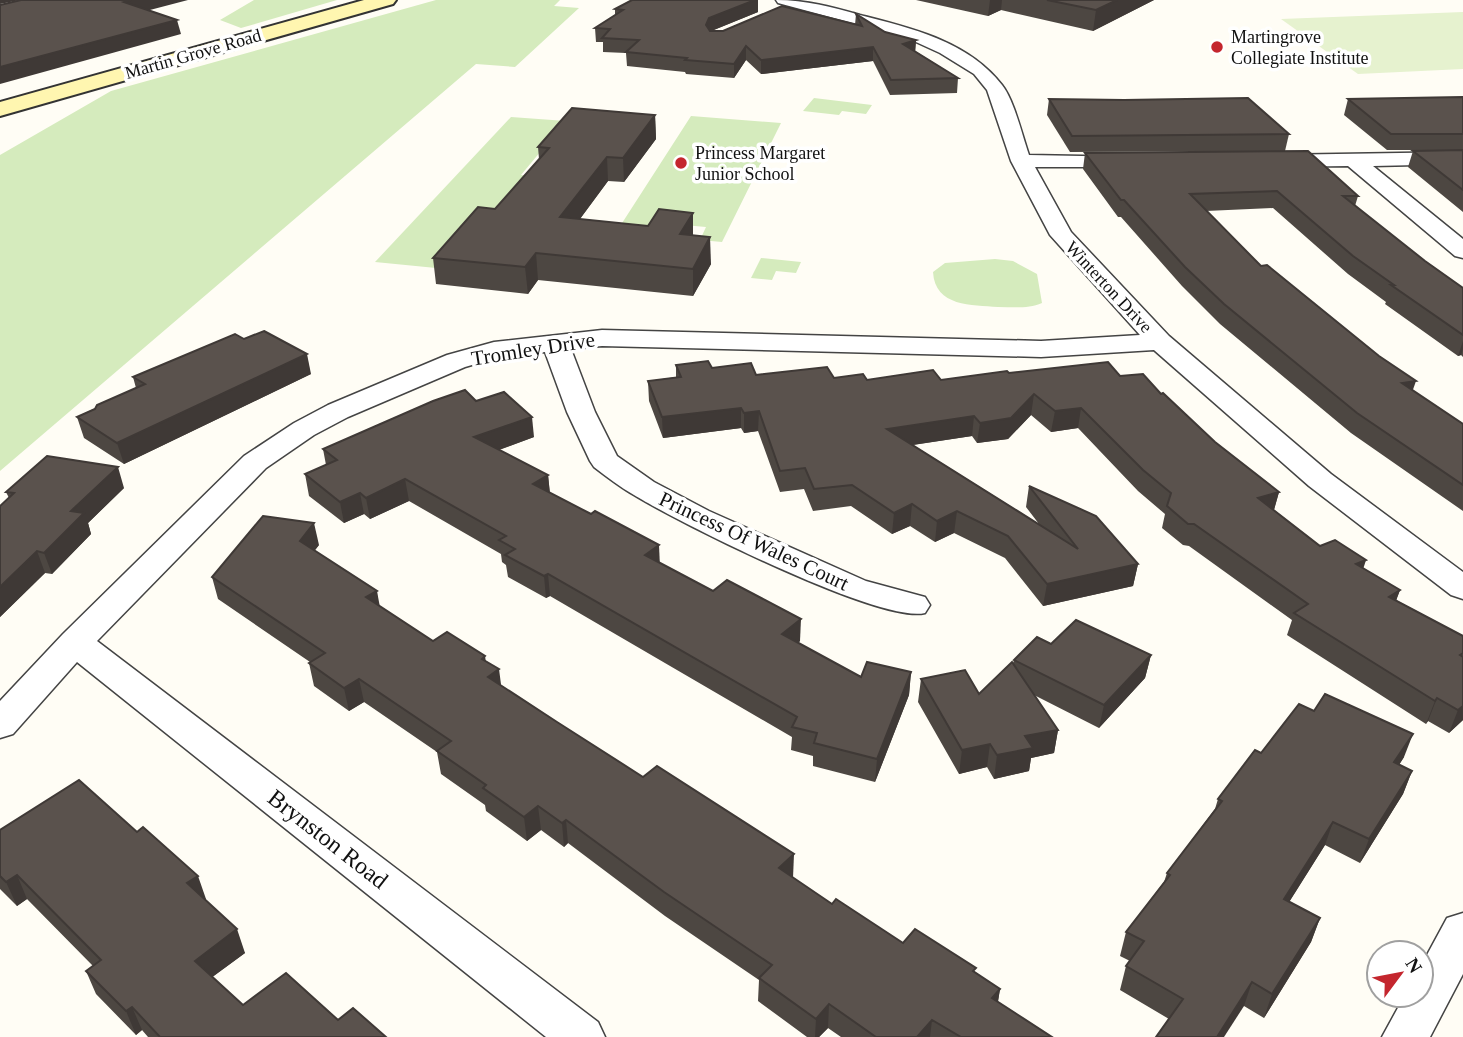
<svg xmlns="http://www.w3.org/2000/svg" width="1463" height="1037" font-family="'Times New Roman',serif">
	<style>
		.green { fill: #d5ebbd }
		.pitch { fill: #e6f2cf }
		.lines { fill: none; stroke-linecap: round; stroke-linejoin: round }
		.minor-casing { stroke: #444; stroke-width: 3 }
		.secondary-casing { stroke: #333; stroke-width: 4 }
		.minor { fill: #fff; fill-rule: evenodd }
		.secondary { fill: #fff6b0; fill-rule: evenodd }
		.wall { fill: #4d4742 }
		.shaded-wall { fill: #3f3936 }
		.building { fill: #5a524d; stroke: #3f3936; stroke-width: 2 }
		.poi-dot { fill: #c4262e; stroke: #fff; stroke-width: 2.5 }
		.labels { text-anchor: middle; stroke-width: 7; stroke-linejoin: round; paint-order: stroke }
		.far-poi-label { font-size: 18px; fill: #111; stroke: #fff; text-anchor: start }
		.far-street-label { font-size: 18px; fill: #111; stroke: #fff }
		.street-label { font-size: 21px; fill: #111; stroke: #fff }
		.near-street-label { font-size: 24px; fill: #111; stroke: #fff }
	</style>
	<rect width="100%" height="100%" fill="#fffdf5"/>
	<!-- green -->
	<g class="green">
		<polygon points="254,0 337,0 241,28 220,20"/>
		<polygon points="436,0 560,0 554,6 579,8 515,67 476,64 0,471 0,155 111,91"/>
		<polygon points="814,98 872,105 866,114 842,111 839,115 803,111"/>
		<polygon points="691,116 781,123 722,242 700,240 706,227 650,222 641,236 615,234"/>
		<polygon points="511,117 566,121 521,175 529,176 436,268 375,262"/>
		<polygon points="761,258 801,262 796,273 776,271 772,280 751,278"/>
		<path d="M995,259L1013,261L1037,274L1042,303C1028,309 1014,307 998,307C972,305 935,307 933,272L945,263Z"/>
	</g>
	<!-- pitch -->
	<polygon class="pitch" points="1463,12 1463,69 1358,74 1281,19"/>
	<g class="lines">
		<!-- minor casing -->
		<g class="minor-casing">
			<g id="minor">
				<path d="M776,0C806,0 832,7 860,15C911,28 968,41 1002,85C1014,100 1022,135 1029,155L1135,157L1138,161L1135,165L1128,167H1035L1071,232L1169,336L1331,474L1463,572V599L1451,595L1309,486L1154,350L1041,357L602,346L571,349L595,412L617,456L654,482L709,511L866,581L925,597L930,605L925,613C881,624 680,523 634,495C620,487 607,477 594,467L590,461L567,412L545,352L496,358L465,367L348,417L314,435L266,468L97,641L598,1022L605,1037H546L77,662L13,734L0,738V701L63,634L244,456L294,423L328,405L447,355L494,342L602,330L1041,341L1140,335L1050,235L1011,161L987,90L974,74L940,53L905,37L778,3Z"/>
				<polygon points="1463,152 1463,164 1373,166 1463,239 1463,258 1455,256 1348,166 1274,167 1267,165 1264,161 1267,157 1274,155"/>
				<polygon points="1463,913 1463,974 1430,1037 1382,1037 1405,995 1421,995 1421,966 1447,918"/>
			</g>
		</g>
		<!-- secondary casing -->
		<g class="secondary-casing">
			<polygon id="secondary" points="364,0 396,0 393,4 0,116 0,102"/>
		</g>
		<!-- minor -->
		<use href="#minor" class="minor"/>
		<!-- secondary -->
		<use href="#secondary" class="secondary"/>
	</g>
	<!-- wall -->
	<g class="wall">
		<polygon points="916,0 1154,0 1093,31 1001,10 988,16"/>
		<polygon points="615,9 758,12 711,31 855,25 856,14 885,32 916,40 915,51 958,78 957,93 890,95 873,61 761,74 746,60 734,78 686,74 685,72 627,66 626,53 603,52 603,42 596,42 595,28 615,15"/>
		<polygon points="1463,97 1463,212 1408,167 1413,151 1456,150 1387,150 1344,115 1348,99"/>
		<polygon points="1049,99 1289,134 1285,151 1070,152 1047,115"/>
		<polygon points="655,115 656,139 624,182 608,181 580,219 693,236 711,264 693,296 538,280 528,294 436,284 433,258 495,209 539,159 538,147"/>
		<polygon points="1085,153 1358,196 1355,206 1425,261 1463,288 1463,357 1461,355 1458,356 1385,304 1386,302 1348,274 1273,208 1206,211 1261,266 1412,391 1463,424 1463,511 1351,433 1220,324 1182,286 1121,217 1118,217 1083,169"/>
		<polygon points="676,365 712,368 756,375 867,380 941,380 1009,373 1120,376 1161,394 1215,442 1279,492 1274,510 1320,546 1363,569 1400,590 1396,600 1463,636 1463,720 1449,733 1428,721 1426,724 1287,635 1292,620 1189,546 1183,545 1162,528 1165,514 1138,491 1078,428 1051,432 1031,415 1008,439 977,443 972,436 913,445 1039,524 1026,507 1029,486 1138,564 1133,586 1043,606 1005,558 954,533 935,542 910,526 892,534 851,506 813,511 804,489 780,492 758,431 744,433 741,428 663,438 649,401 648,381 676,377"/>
		<polygon points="311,374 124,464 84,438 77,417 136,388 133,377"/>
		<polygon points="476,401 534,437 499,450 548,475 550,493 660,563 800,641 798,643 861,677 911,672 909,695 875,782 813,766 813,756 791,750 792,737 550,596 546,598 508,577 506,565 502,562 501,554 409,501 370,519 364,514 344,523 309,496 305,474 326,465 323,449"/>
		<polygon points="124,488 88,523 91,534 52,574 45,573 0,617 0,506 9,498 6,492"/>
		<polygon points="319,545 314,551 380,606 433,641 486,661 501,685 832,904 903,943 975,972 1000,989 998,1002 1052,1037 841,1037 828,1028 819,1037 807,1037 758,1001 759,980 665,916 568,843 564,847 541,830 527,841 486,811 485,805 441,774 437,752 364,702 349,711 314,686 309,663 310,662 218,599 212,577"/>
		<polygon points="1051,644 1151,655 1145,678 1099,728 1034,695 1058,730 1054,753 1031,758 1029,771 994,779 987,767 959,774 918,702 921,679 979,694 1013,663 1014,660"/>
		<polygon points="1261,753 1404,757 1399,765 1412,771 1403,794 1360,863 1325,845 1289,902 1320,918 1311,942 1264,1018 1244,1006 1169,1019 1120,990 1126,966 1130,961 1120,956 1126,932 1164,882 1167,873 1215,809 1218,799"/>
		<polygon points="0,830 206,899 205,900 245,953 212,977 243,1005 338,1020 386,1037 148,1037 142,1030 136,1035 96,994 86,971 93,966 27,899 17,906 0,889"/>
	</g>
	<!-- shaded-wall -->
	<g class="shaded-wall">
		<polygon points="0,0 20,0 0,4"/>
		<polygon points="131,0 188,0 127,16 124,2"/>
		<polygon points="755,0 758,0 758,12 709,32 706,25 709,18"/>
		<polygon points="990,0 1002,0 1001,10 988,16"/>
		<polygon points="1117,0 1154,0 1093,31 1096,10"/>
		<polygon points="177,20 181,34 0,84 0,67"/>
		<polygon points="916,40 915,54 903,44"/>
		<polygon points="746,46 746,60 734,78 734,64"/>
		<polygon points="873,47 873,61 761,74 761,60"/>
		<polygon points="655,115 656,139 624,182 623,158"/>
		<polygon points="607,157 608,181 562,243 560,217"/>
		<polygon points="693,213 693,238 680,234"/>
		<polygon points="710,237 711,264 693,296 693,269"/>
		<polygon points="536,253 538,280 528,294 525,267"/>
		<polygon points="1463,341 1463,349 1461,355 1458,356"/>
		<polygon points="307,354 311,374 124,464 117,443"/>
		<polygon points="1416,381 1409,401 1402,383"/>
		<polygon points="1034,394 1031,415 1008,439 977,443 980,423"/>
		<polygon points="741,408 741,428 663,438 662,417"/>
		<polygon points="1081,408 1078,428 1051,432 1055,411"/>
		<polygon points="759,411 758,431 744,433 744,413"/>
		<polygon points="974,416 972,436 885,449 887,429"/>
		<polygon points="532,417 534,437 476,458 474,437"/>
		<polygon points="118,467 124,488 88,523 91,534 52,574 44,553 71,511"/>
		<polygon points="548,475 550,496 533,484"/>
		<polygon points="405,479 409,501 370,519 366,498"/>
		<polygon points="1279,492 1273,513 1258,498"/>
		<polygon points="360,493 364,514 344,523 340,502"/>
		<polygon points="912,504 910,526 892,534 894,513"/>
		<polygon points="957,511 954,533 935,542 937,521"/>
		<polygon points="314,523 319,545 305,563 300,541"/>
		<polygon points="659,545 660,567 645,555"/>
		<polygon points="37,551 45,573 0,617 0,587"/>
		<polygon points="1366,560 1359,582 1356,564"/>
		<polygon points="1138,564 1133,586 1043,606 1047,584"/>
		<polygon points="548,574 550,596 546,598 544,576"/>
		<polygon points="1400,590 1392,612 1389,597"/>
		<polygon points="377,591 381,613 366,597"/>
		<polygon points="801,619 800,641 781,657 782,634"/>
		<polygon points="1151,655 1145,678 1099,728 1104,705"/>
		<polygon points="485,656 488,676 499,669 502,692 488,679 482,659"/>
		<polygon points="911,672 909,695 875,782 877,759"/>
		<polygon points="359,679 364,702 349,711 344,688"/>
		<polygon points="1437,698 1428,721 1426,724 1435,701"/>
		<polygon points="1463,706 1463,720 1449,733 1458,710"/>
		<polygon points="1058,730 1054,753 1031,758 1029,771 994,779 997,755 1025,736"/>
		<polygon points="1413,734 1404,757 1385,786 1394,762"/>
		<polygon points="990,744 987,767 959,774 962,750"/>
		<polygon points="1412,771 1403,794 1360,863 1369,839"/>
		<polygon points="538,806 541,830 527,841 524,817"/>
		<polygon points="566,820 568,843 564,847 562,823"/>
		<polygon points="1333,822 1325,845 1276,923 1284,899"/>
		<polygon points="794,854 793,878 779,868"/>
		<polygon points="17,875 27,899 17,906 6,882"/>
		<polygon points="198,876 206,899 195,907 187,883"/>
		<polygon points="1320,918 1311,942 1264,1018 1272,994"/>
		<polygon points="237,929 245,953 203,984 195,961"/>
		<polygon points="1252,982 1244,1006 1224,1037 1217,1037"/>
		<polygon points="1000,989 996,1012 992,998"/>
		<polygon points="829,1004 828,1028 819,1037 815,1037 816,1019"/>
		<polygon points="132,1007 142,1030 136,1035 126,1011"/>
		<polygon points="932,1020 930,1037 917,1037"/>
	</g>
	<!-- building -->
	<g class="building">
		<polygon points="21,0 131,0 124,2 177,20 0,67 0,5"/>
		<polygon points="632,0 755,0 709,18 706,25 710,31 723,31 782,6 862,26 856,14 885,32 916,40 903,44 958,78 891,80 873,47 761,60 746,46 734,64 685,60 687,58 626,52 639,40 602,38 610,29 595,28 623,10 615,9"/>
		<polygon points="1047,0 1117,0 1096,10"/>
		<polygon points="1463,97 1463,134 1391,134 1348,99"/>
		<polygon points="1248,98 1289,134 1072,136 1049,99 1124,100"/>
		<polygon points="572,108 655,115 623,158 607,157 560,217 648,226 659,209 693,213 680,234 710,237 693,269 536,253 525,267 433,258 478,207 495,209 549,148 538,147"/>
		<polygon points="1463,150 1463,190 1413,151"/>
		<polygon points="1308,151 1358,196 1343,196 1425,261 1463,288 1463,335 1391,285 1394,285 1353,256 1277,191 1190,194 1261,266 1267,265 1379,356 1416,381 1402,383 1463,424 1463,485 1357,413 1224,304 1185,267 1124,200 1121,200 1085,153"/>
		<polygon points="264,331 307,354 117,443 77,417 95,409 97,405 145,384 133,377 235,334 244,339"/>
		<polygon points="708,361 712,368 751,363 756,375 827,367 834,378 863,374 867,380 933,370 941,380 1007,371 1009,373 1108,362 1120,376 1143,374 1161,394 1163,393 1215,442 1279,492 1258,498 1320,546 1335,540 1366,560 1356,564 1400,590 1389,597 1463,636 1463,653 1460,655 1463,657 1463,706 1458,710 1437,698 1435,701 1294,613 1308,604 1194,524 1188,524 1167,506 1171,493 1143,470 1081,408 1055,411 1034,394 1011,418 980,423 974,416 887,429 1078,549 1029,486 1096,516 1138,564 1047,584 1008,536 957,511 937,521 912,504 894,513 852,485 814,489 805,468 780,471 759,411 744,413 741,408 662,417 648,381 681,377 676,365"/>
		<polygon points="465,390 476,401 504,392 532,417 474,437 548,475 533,484 591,514 595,511 659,545 645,555 713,591 727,580 801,619 782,634 861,677 867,662 911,672 877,759 814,743 817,733 792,727 797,717 548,574 544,576 505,555 515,549 499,540 506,536 405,479 366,498 360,493 340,502 305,474 337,460 323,449 433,401"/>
		<polygon points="47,456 118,467 71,511 84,513 44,553 37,551 0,587 0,506 14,493 6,492"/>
		<polygon points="263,516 314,523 300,541 377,591 366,597 433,641 447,632 485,656 482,659 499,669 488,677 557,722 643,777 657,766 794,854 779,868 832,904 836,899 903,943 915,929 976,968 973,971 1000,989 992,998 1052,1037 961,1037 932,1020 917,1037 876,1037 829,1004 816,1019 759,978 772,965 664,892 566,820 562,823 538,806 524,817 483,788 486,785 437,751 451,741 359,679 344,688 309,663 325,653 212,577"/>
		<polygon points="1076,620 1151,655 1104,705 1014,660 1037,637 1051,644"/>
		<polygon points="1012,662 1058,730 1025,736 1033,748 997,755 990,744 962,750 921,679 965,670 979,694"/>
		<polygon points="1325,694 1413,734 1394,762 1412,771 1369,839 1333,822 1284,899 1320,918 1272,994 1252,982 1217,1037 1156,1037 1183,999 1126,966 1144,941 1126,932 1170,875 1167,873 1222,801 1218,799 1255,750 1261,753 1299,704 1314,711"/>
		<polygon points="79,780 137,832 143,827 198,876 187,883 237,929 195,961 243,1005 286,973 338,1020 353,1008 386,1037 160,1037 132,1007 126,1011 86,971 101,960 17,875 6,882 0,876 0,830"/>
	</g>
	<!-- markers -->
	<g class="poi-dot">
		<circle cx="1217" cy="47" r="7"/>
		<circle cx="681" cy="163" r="7"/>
	</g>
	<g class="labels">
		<!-- far-poi labels -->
		<g class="far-poi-label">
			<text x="1231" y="43">Martingrove<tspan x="1231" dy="21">Collegiate Institute</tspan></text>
			<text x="695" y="159">Princess Margaret<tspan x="695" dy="21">Junior School</tspan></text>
		</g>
		<!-- far-street labels -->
		<g class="far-street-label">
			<text transform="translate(193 54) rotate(-16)" y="6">Martin Grove Road</text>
			<text transform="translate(1109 287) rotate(47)" y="6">Winterton Drive</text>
		</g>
		<!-- street labels -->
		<g class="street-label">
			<text transform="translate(533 349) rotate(-9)" y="7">Tromley Drive</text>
			<text transform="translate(754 541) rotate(25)" y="7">Princess Of Wales Court</text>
		</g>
		<!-- near-street labels -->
		<g class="near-street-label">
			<text transform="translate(328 839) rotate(38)" y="8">Brynston Road</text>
		</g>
	</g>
	<!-- north arrow -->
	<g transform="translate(1400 974) rotate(58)"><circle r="33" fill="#ffffff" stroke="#a0a0a0" stroke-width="2"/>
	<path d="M0-5L12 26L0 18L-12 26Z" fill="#c4262e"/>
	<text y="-10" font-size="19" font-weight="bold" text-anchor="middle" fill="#111111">N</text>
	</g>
</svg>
